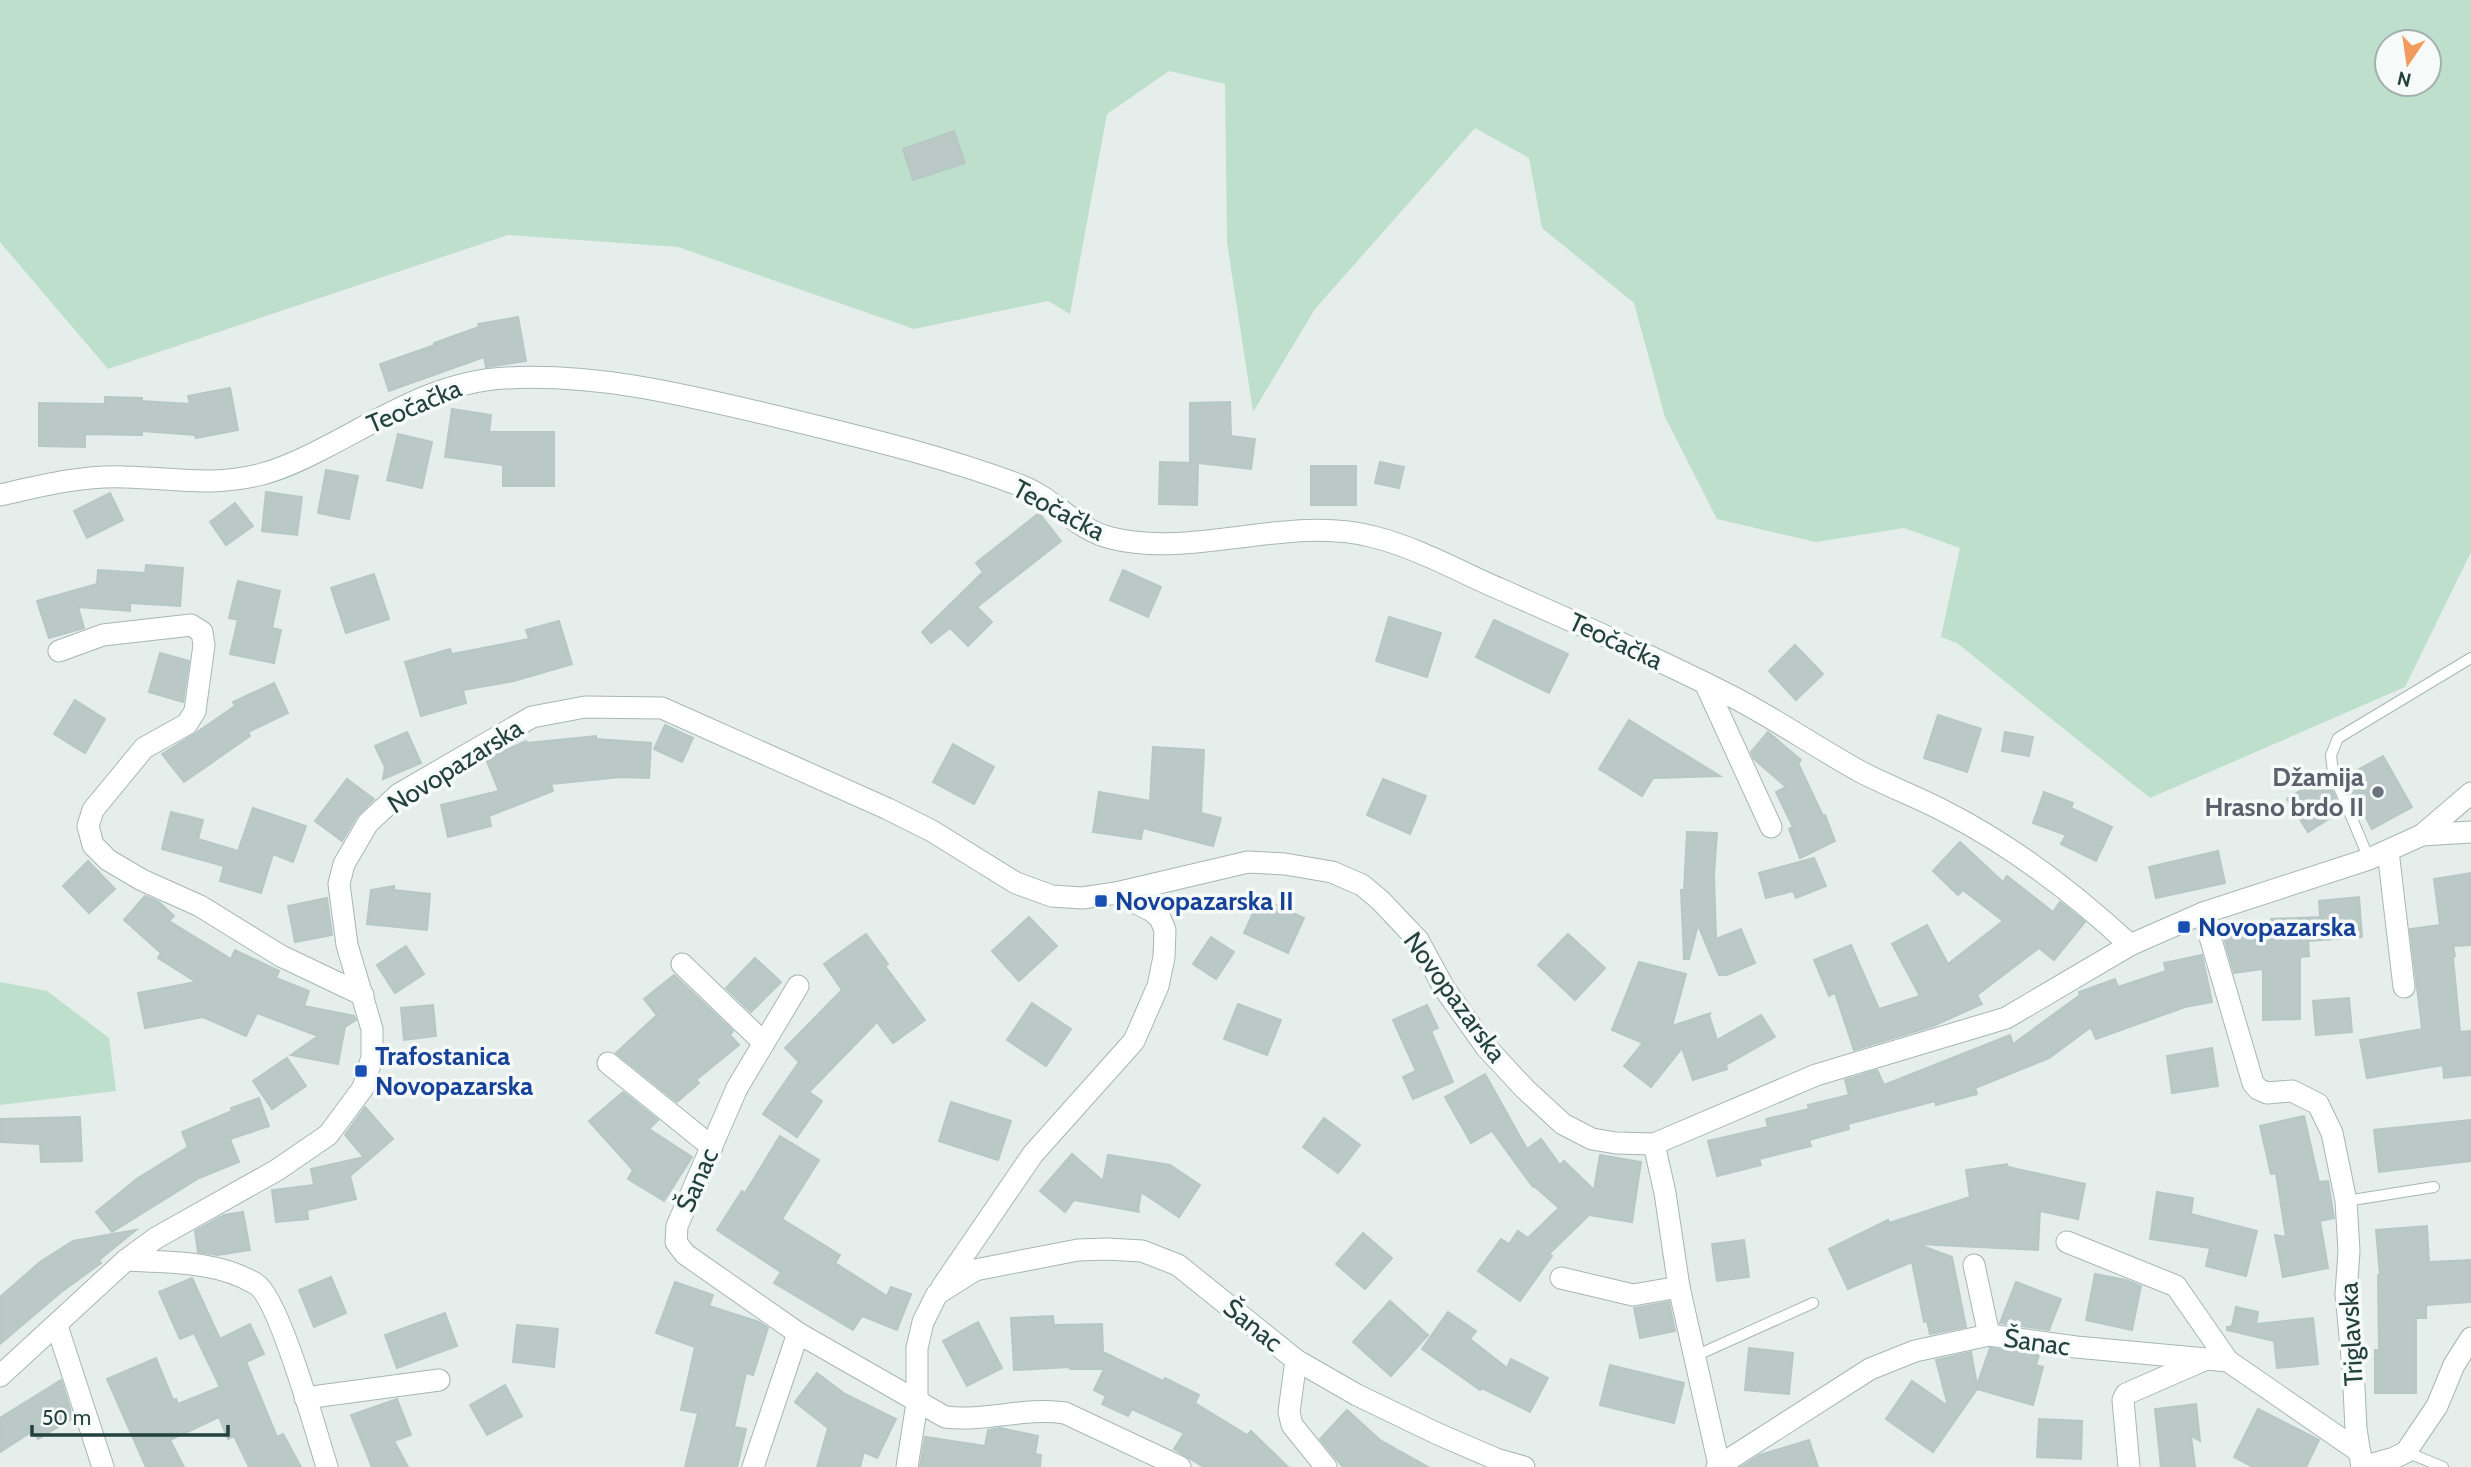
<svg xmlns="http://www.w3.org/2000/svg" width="2471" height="1467" font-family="Cabin,sans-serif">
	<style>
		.green { fill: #bedfcc; fill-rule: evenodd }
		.building { fill: #bac9c5; stroke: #b7c8c4; stroke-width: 2 }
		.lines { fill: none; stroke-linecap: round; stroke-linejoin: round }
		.service-casing { stroke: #a7b7b3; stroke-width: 12 }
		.minor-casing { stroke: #a7b7b3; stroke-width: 23 }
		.service { stroke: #fff; stroke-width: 10 }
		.minor { stroke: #fff; stroke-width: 21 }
		.worship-dot { fill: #6b7280; stroke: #f6faf9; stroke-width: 2.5 }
		.transit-dot { fill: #1a4fb4; stroke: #f6faf9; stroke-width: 2.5 }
		.labels { text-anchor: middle; stroke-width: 7; stroke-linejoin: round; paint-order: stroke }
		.street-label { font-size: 26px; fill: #23413d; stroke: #f6faf9 }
		.worship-label { font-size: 26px; font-weight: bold; fill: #5b616d; stroke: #f6faf9; text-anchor: end }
		.transit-label { font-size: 26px; font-weight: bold; fill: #164399; stroke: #f6faf9; text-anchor: start }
	</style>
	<rect width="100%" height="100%" fill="#e5eeeb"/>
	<!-- green -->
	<g class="green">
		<path d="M0,0H2471V552L2405,687L2150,798L1957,643L1941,637L1960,548L1904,528L1816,542L1717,519L1665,417L1634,303L1542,228L1529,158L1475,128L1315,309L1253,412L1227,242L1225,84L1169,71L1107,114L1070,314L1048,301L914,329L678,247L508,235L108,369L0,242ZM2387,42H2429V84H2387Z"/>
		<polygon points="0,982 47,991 109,1038 116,1091 0,1105"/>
	</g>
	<!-- building -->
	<g class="building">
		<polygon points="954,131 965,163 913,180 903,149"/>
		<polygon points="518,317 526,361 486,367 484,357 389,391 380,364 435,345 434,343 479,327 478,324"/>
		<polygon points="230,388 238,430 196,438 195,435 142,431 142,435 85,434 85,447 39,446 39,403 105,404 105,397 142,398 142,401 190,404 188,396"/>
		<polygon points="1230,402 1231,436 1255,439 1251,469 1190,462 1190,403"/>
		<polygon points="452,409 491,415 489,432 554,432 554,486 503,486 503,465 445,457"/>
		<polygon points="398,434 432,442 422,488 387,480"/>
		<polygon points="1160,462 1198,463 1197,505 1159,504"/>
		<polygon points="1380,462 1404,467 1399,488 1375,483"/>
		<rect x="1311" y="466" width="45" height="39"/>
		<polygon points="326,470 358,476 349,519 318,513"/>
		<polygon points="266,492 302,497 297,535 262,531"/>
		<polygon points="110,493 123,520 87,538 74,511"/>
		<polygon points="235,503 253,526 226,545 210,522"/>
		<polygon points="1039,513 1061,541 977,607 992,622 968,646 950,628 931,643 922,632 983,572 976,563"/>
		<polygon points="146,565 183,568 180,606 130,603 130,611 78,607 84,628 49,638 37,601 97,584 98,570 145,573"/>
		<polygon points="1123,570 1161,587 1148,617 1110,600"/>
		<polygon points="374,574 389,619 346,633 331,588"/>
		<polygon points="238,581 280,591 272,628 281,630 274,663 230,654 238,620 229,618"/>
		<polygon points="1389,617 1441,633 1427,677 1376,661"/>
		<polygon points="1494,620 1568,654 1549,693 1476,657"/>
		<polygon points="559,621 572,664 514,681 463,690 466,703 421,716 405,662 450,649 452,654 529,639 526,630"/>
		<polygon points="1795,645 1823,674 1796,700 1769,671"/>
		<polygon points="160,653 189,661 183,702 149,692"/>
		<polygon points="274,683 288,713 248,732 250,736 184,782 162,754 193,735 235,706 233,702"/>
		<polygon points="75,700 105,719 85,753 54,734"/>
		<polygon points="1938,715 1981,729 1967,772 1924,758"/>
		<polygon points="1629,720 1720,776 1653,778 1642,796 1599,769"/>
		<polygon points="665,725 693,738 682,762 654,749"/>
		<polygon points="407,732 421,763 383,779 385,767 375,746"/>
		<polygon points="1768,732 1801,760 1798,763 1823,816 1825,815 1835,841 1800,858 1789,829 1793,827 1776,792 1786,787 1754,759 1751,752"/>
		<polygon points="2005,732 2033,737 2029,756 2002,751"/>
		<polygon points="596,736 596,739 651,743 649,778 621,777 551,784 553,791 489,816 491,826 448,837 441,805 499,791 486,759 526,741 527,743"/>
		<polygon points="953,744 994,767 974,804 933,782"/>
		<polygon points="1153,747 1204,750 1201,813 1221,818 1213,846 1143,828 1141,839 1093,832 1099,792 1150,801"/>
		<polygon points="2383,756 2412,807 2372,829 2357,801 2354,803 2343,778"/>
		<polygon points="2320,778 2326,788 2330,785 2341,811 2308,832 2287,799"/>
		<polygon points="347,779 374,799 357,816 342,841 315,821"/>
		<polygon points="1383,779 1426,796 1410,834 1367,815"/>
		<polygon points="2044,792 2073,803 2071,808 2112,827 2096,861 2061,844 2066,835 2033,823"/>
		<polygon points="253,808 306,826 293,862 273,854 261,893 220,881 224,866 162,849 171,812 203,820 198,839 238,851"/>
		<polygon points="1687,832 1717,833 1714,874 1716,939 1741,929 1755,963 1727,975 1719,975 1698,925 1689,959 1684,959 1681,890 1684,890"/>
		<polygon points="1960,842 2003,882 2007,876 2053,912 2060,902 2085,922 2054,960 2039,948 1977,995 1982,1004 1933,1026 1854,1050 1835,993 1829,996 1814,960 1851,945 1879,1009 1920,996 1892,944 1927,925 1948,964 2003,921 1963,890 1958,895 1933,871"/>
		<polygon points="2218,851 2225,883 2156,898 2149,867"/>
		<polygon points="1814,858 1826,886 1796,898 1793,891 1766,898 1759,873"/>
		<polygon points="88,861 115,889 89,913 63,886"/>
		<polygon points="2471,873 2471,945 2453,946 2455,956 2453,957 2460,1032 2471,1031 2471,1075 2444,1078 2443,1065 2367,1078 2360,1040 2422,1029 2410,929 2440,925 2434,879"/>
		<polygon points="394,886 394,890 430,894 427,930 367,924 371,890"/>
		<polygon points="145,896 159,902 174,916 169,921 231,959 235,950 279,971 276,978 309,991 304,1006 354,1016 356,1020 345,1027 338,1064 291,1055 318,1036 257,1013 246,1036 203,1017 145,1028 138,993 196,982 158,958 161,953 124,920"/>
		<polygon points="2359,897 2362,937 2308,941 2309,956 2300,957 2300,1019 2263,1020 2263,969 2234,973 2222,931 2271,924 2271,919 2320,917 2319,901"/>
		<polygon points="327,898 332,935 295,942 288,906"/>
		<polygon points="1260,898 1304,918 1288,953 1244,933"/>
		<polygon points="1029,917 1057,946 1019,981 992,951"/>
		<polygon points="866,934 888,964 885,966 925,1020 893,1043 877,1022 809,1092 822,1101 797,1137 763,1114 799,1062 785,1048 842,990 824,964"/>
		<polygon points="1568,934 1605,968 1575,1000 1538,965"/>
		<polygon points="1211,937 1234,952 1216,979 1193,964"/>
		<polygon points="406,946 424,974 395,993 377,965"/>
		<polygon points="2202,955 2212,1002 2185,1007 2096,1039 2091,1027 2049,1058 1975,1088 1977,1094 1936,1105 1935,1101 1848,1124 1849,1129 1809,1140 1811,1146 1759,1159 1761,1165 1717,1176 1708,1141 1768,1127 1766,1119 1809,1109 1808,1105 1849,1095 1845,1080 1877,1070 1884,1085 2010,1035 2013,1044 2080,995 2079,992 2115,979 2118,987 2166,971 2164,963"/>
		<polygon points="755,958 781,982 751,1012 726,988"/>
		<polygon points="1639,962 1686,974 1672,1026 1711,1013 1709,1015 1717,1040 1761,1015 1775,1037 1726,1065 1727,1069 1693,1080 1682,1048 1651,1087 1624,1066 1643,1043 1612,1030"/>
		<polygon points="674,975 733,1031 730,1035 739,1045 696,1080 699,1083 677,1102 616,1053 657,1015 644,999"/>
		<polygon points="2349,998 2352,1032 2316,1035 2313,1001"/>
		<polygon points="1032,1003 1071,1029 1046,1066 1007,1040"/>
		<polygon points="1238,1004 1281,1020 1267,1055 1224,1039"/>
		<polygon points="433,1005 436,1036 404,1040 401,1008"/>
		<polygon points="1427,1005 1438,1028 1431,1031 1453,1082 1413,1099 1403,1077 1416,1071 1393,1020"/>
		<polygon points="2212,1048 2218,1086 2172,1093 2167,1056"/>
		<polygon points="287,1058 306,1086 272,1109 253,1081"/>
		<polygon points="1485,1074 1527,1149 1541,1139 1560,1165 1564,1161 1594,1190 1600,1155 1641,1162 1632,1222 1589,1215 1549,1254 1552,1256 1520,1301 1478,1271 1501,1239 1509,1244 1518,1231 1528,1238 1559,1208 1534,1186 1533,1187 1492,1131 1471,1143 1445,1097"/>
		<polygon points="623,1092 658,1120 649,1129 692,1157 664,1201 628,1179 633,1170 589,1121"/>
		<polygon points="259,1098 269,1126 230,1139 239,1162 199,1178 112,1232 96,1212 138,1178 188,1147 182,1132 232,1111 231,1108"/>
		<polygon points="951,1102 1011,1121 998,1160 939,1141"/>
		<polygon points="365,1107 393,1139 350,1176 356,1199 307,1210 308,1219 276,1222 272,1190 314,1185 311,1169 364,1157 345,1135"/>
		<polygon points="2304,1116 2319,1182 2328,1181 2334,1218 2320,1221 2328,1268 2283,1277 2275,1235 2286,1237 2276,1173 2271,1174 2260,1126"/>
		<polygon points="80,1117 82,1161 41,1162 40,1144 0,1142 0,1119"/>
		<polygon points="1324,1118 1360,1145 1338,1173 1303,1147"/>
		<polygon points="2471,1120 2471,1161 2379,1172 2374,1130"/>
		<polygon points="780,1136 819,1160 782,1219 840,1255 835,1263 887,1296 891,1287 911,1294 897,1330 862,1316 853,1330 774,1283 781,1272 717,1230 742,1191 745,1193"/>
		<polygon points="1072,1154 1103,1181 1108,1155 1170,1165 1200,1185 1179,1217 1141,1192 1138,1211 1140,1212 1074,1200 1065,1212 1040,1191"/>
		<polygon points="2007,1164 2008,1167 2085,1184 2078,1219 2040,1211 2038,1250 1917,1244 1952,1257 1966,1327 1930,1334 1927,1321 1924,1322 1912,1262 1848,1289 1829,1249 1888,1220 1889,1223 1970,1197 1966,1170"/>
		<polygon points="2157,1192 2193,1198 2191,1214 2257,1231 2246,1276 2206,1266 2210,1248 2150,1239"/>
		<polygon points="243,1212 250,1250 218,1255 198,1252 195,1231 224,1215"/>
		<polygon points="2427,1226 2429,1262 2471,1260 2471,1302 2426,1305 2426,1318 2416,1318 2416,1393 2375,1393 2375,1350 2379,1350 2378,1275 2380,1275 2376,1230"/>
		<polygon points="136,1230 99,1260 101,1263 60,1293 0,1344 0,1297 40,1262 73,1241"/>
		<polygon points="1363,1233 1392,1258 1365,1289 1336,1264"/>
		<polygon points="1744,1240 1749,1277 1717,1281 1712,1244"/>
		<polygon points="2095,1274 2126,1280 2141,1286 2132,1330 2086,1320"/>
		<polygon points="331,1277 346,1313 314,1327 299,1290"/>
		<polygon points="192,1278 220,1339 250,1324 264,1354 246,1362 277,1437 283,1434 301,1467 249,1467 234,1436 228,1439 219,1417 170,1440 184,1467 146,1467 107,1379 156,1358 173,1400 176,1399 178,1404 220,1387 194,1333 180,1339 159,1292"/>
		<polygon points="675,1282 713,1295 709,1306 759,1322 768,1328 753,1375 746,1373 734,1427 746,1429 737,1467 685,1467 698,1413 681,1410 695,1347 656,1333"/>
		<polygon points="2016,1282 2061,1299 2049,1330 2000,1323"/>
		<polygon points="1390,1301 1428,1335 1391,1376 1353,1342"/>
		<polygon points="1669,1302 1675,1331 1640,1338 1634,1308"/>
		<polygon points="2236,1307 2258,1312 2256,1324 2313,1318 2318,1364 2277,1368 2274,1341 2227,1330 2227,1327 2232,1326"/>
		<polygon points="1448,1312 1476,1331 1470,1339 1507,1368 1511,1359 1548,1378 1530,1412 1482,1388 1480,1390 1422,1349"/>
		<polygon points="445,1313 457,1346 397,1368 385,1335"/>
		<polygon points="1053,1316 1054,1325 1102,1324 1103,1352 1163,1381 1165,1378 1199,1395 1195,1403 1247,1435 1251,1431 1288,1467 1204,1467 1174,1449 1184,1433 1132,1409 1128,1416 1102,1404 1106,1396 1094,1390 1104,1369 1070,1369 1070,1367 1014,1370 1011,1318"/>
		<polygon points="978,1322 1002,1368 967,1386 943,1341"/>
		<polygon points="517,1325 558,1329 554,1367 513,1362"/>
		<polygon points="1749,1348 1793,1353 1789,1394 1745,1390"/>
		<polygon points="1990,1348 2039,1355 2036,1365 2043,1367 2033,1405 1977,1389 1933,1452 1886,1419 1912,1381 1948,1406 1936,1360 1971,1352 1977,1385"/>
		<polygon points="1610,1365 1684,1383 1674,1423 1600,1405"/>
		<polygon points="817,1373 845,1394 896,1419 877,1458 864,1452 860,1467 817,1467 828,1428 795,1402"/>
		<polygon points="61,1380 73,1418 38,1439 33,1431 0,1452 0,1418"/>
		<polygon points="505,1385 522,1416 487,1435 470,1405"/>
		<polygon points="397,1399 411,1435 394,1441 408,1467 372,1467 351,1415"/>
		<polygon points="2196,1404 2200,1441 2191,1436 2195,1467 2161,1467 2155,1409"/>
		<polygon points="2258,1409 2319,1440 2306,1467 2253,1467 2234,1457"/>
		<polygon points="1347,1410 1380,1440 1428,1467 1343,1467 1320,1439"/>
		<polygon points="2039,1419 2082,1421 2081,1459 2037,1457"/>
		<polygon points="1000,1428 1038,1436 1035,1454 1041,1455 1040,1467 920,1467 925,1437 985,1446 988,1430"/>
		<polygon points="1809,1440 1818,1467 1741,1467 1760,1455"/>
	</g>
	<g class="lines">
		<!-- service casing -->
		<g class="service-casing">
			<g id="service">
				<polyline points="2369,859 2333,773 2331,755 2338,738 2471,658"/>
				<polyline points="2346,1201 2434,1187"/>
				<polyline points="1693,1357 1813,1303"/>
				<polyline points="2406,1452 2443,1467"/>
			</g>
		</g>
		<!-- minor casing -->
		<g class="minor-casing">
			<g id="minor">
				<path d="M0,495C40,486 83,475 125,477C174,478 213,487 262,474C285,468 305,458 326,447C384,417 439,381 506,378C600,373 689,396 779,417C861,437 943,456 1022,486C1055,499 1075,529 1111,538C1194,559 1289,514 1374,537C1418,548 1460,572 1502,590C1579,624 1656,658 1731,696C1776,719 1817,748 1861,772C1888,786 1917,797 1944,811C2013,846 2074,893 2130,945"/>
				<polyline points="59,651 103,635 191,625 202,632 204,645 195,711 187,724 144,748 93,810 88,826 93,845 108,860 142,880 200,906 281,956 363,995"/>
				<polyline points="1705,683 1771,827"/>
				<polyline points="2422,835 2471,793"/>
				<polyline points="2388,851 2404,987"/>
				<polyline points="2203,913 2253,1083 2258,1089 2267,1093 2292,1091 2318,1104 2332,1133 2346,1201 2349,1251 2346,1294 2353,1368 2356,1429 2362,1467"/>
				<polyline points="682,964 764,1043"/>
				<path d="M798,986L737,1088L677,1226L676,1242L685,1254L798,1333L945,1417C985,1422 1024,1407 1065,1413L1180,1467"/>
				<polyline points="608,1063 712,1147"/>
				<polyline points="1654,1144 1665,1193 1679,1287 1719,1465"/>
				<polyline points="2067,1242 2176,1286 2228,1361"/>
				<path d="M126,1260C168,1262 219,1261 256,1284C279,1298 317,1435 327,1467"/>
				<polyline points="1974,1265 1989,1335"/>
				<polyline points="1561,1278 1633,1295 1679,1287"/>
				<polyline points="942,1287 1033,1154 1134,1041 1158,986 1164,957 1165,930 1160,918 1152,911 1116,893"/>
				<polyline points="57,1326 103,1467"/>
				<polyline points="1296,1360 1289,1412 1292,1425 1326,1467"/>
				<polyline points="0,1376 126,1260 156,1238 277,1170 328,1135 363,1088 372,1057 372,1029 347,945 339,884 344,864 368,823 399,794 532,717 585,707 662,708 888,809 932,831 1016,883 1052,896 1082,898 1116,893 1248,862 1285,864 1332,872 1362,885 1380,900 1418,940 1444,988 1486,1047 1525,1089 1563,1124 1592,1139 1616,1143 1654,1144 1816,1075 2006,1018 2130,945 2203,913 2369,859 2422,835 2471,832"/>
				<polyline points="305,1398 439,1380"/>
				<polyline points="753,1467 798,1333"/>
				<polyline points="907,1467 917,1403 917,1348 923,1322 937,1294 975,1270 1078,1250 1107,1249 1142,1251 1178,1265 1296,1360 1357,1395 1438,1434 1496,1459 1524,1467"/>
				<polyline points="1717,1467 1870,1369 1915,1351 1989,1335 2076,1347 2228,1361 2360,1452"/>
				<polyline points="2129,1467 2123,1400 2126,1394 2204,1360"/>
				<polyline points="2362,1467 2394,1458 2406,1452 2437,1406 2454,1365 2471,1338"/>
			</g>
		</g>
		<!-- service -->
		<use href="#service" class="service"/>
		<!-- minor -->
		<use href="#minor" class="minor"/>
	</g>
	<!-- markers -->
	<circle class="worship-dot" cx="2378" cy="792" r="7"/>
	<g class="transit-dot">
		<rect x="1094" y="894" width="14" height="14" rx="3.5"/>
		<rect x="2177" y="920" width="14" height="14" rx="3.5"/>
		<rect x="354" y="1064" width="14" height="14" rx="3.5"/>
	</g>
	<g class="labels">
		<!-- street labels -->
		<g class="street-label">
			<text transform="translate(414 406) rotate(-23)" y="9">Teočačka</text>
			<text transform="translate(1059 510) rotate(28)" y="9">Teočačka</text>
			<text transform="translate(1616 641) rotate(25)" y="9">Teočačka</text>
			<text transform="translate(455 766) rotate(-32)" y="9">Novopazarska</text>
			<text transform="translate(1455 997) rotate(54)" y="9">Novopazarska</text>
			<text transform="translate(697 1180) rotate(-66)" y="9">Šanac</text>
			<text transform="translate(1253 1325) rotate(39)" y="9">Šanac</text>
			<text transform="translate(2351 1334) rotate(-93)" y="9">Triglavska</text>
			<text transform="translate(2037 1342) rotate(8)" y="9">Šanac</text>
		</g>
		<!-- worship labels -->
		<g class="worship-label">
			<text x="2364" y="786">Džamija<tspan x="2364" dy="30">Hrasno brdo II</tspan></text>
		</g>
		<!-- transit labels -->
		<g class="transit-label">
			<text x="1115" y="910">Novopazarska II</text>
			<text x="2198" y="936">Novopazarska</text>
			<text x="375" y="1065">Trafostanica<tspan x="375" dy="30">Novopazarska</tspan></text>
		</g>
	</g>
	<!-- north arrow -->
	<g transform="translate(2408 63) rotate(193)"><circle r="33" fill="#f6faf9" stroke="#a2b0ae" stroke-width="2"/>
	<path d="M0-5L12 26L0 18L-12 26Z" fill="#f39a5e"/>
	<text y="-10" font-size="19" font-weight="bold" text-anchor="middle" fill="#23413d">N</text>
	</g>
	<!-- scale -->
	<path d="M32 1425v10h196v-10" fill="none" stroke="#23413d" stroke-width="3.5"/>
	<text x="42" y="1425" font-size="21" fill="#23413d" stroke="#f6faf9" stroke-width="5" paint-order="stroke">50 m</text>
</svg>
